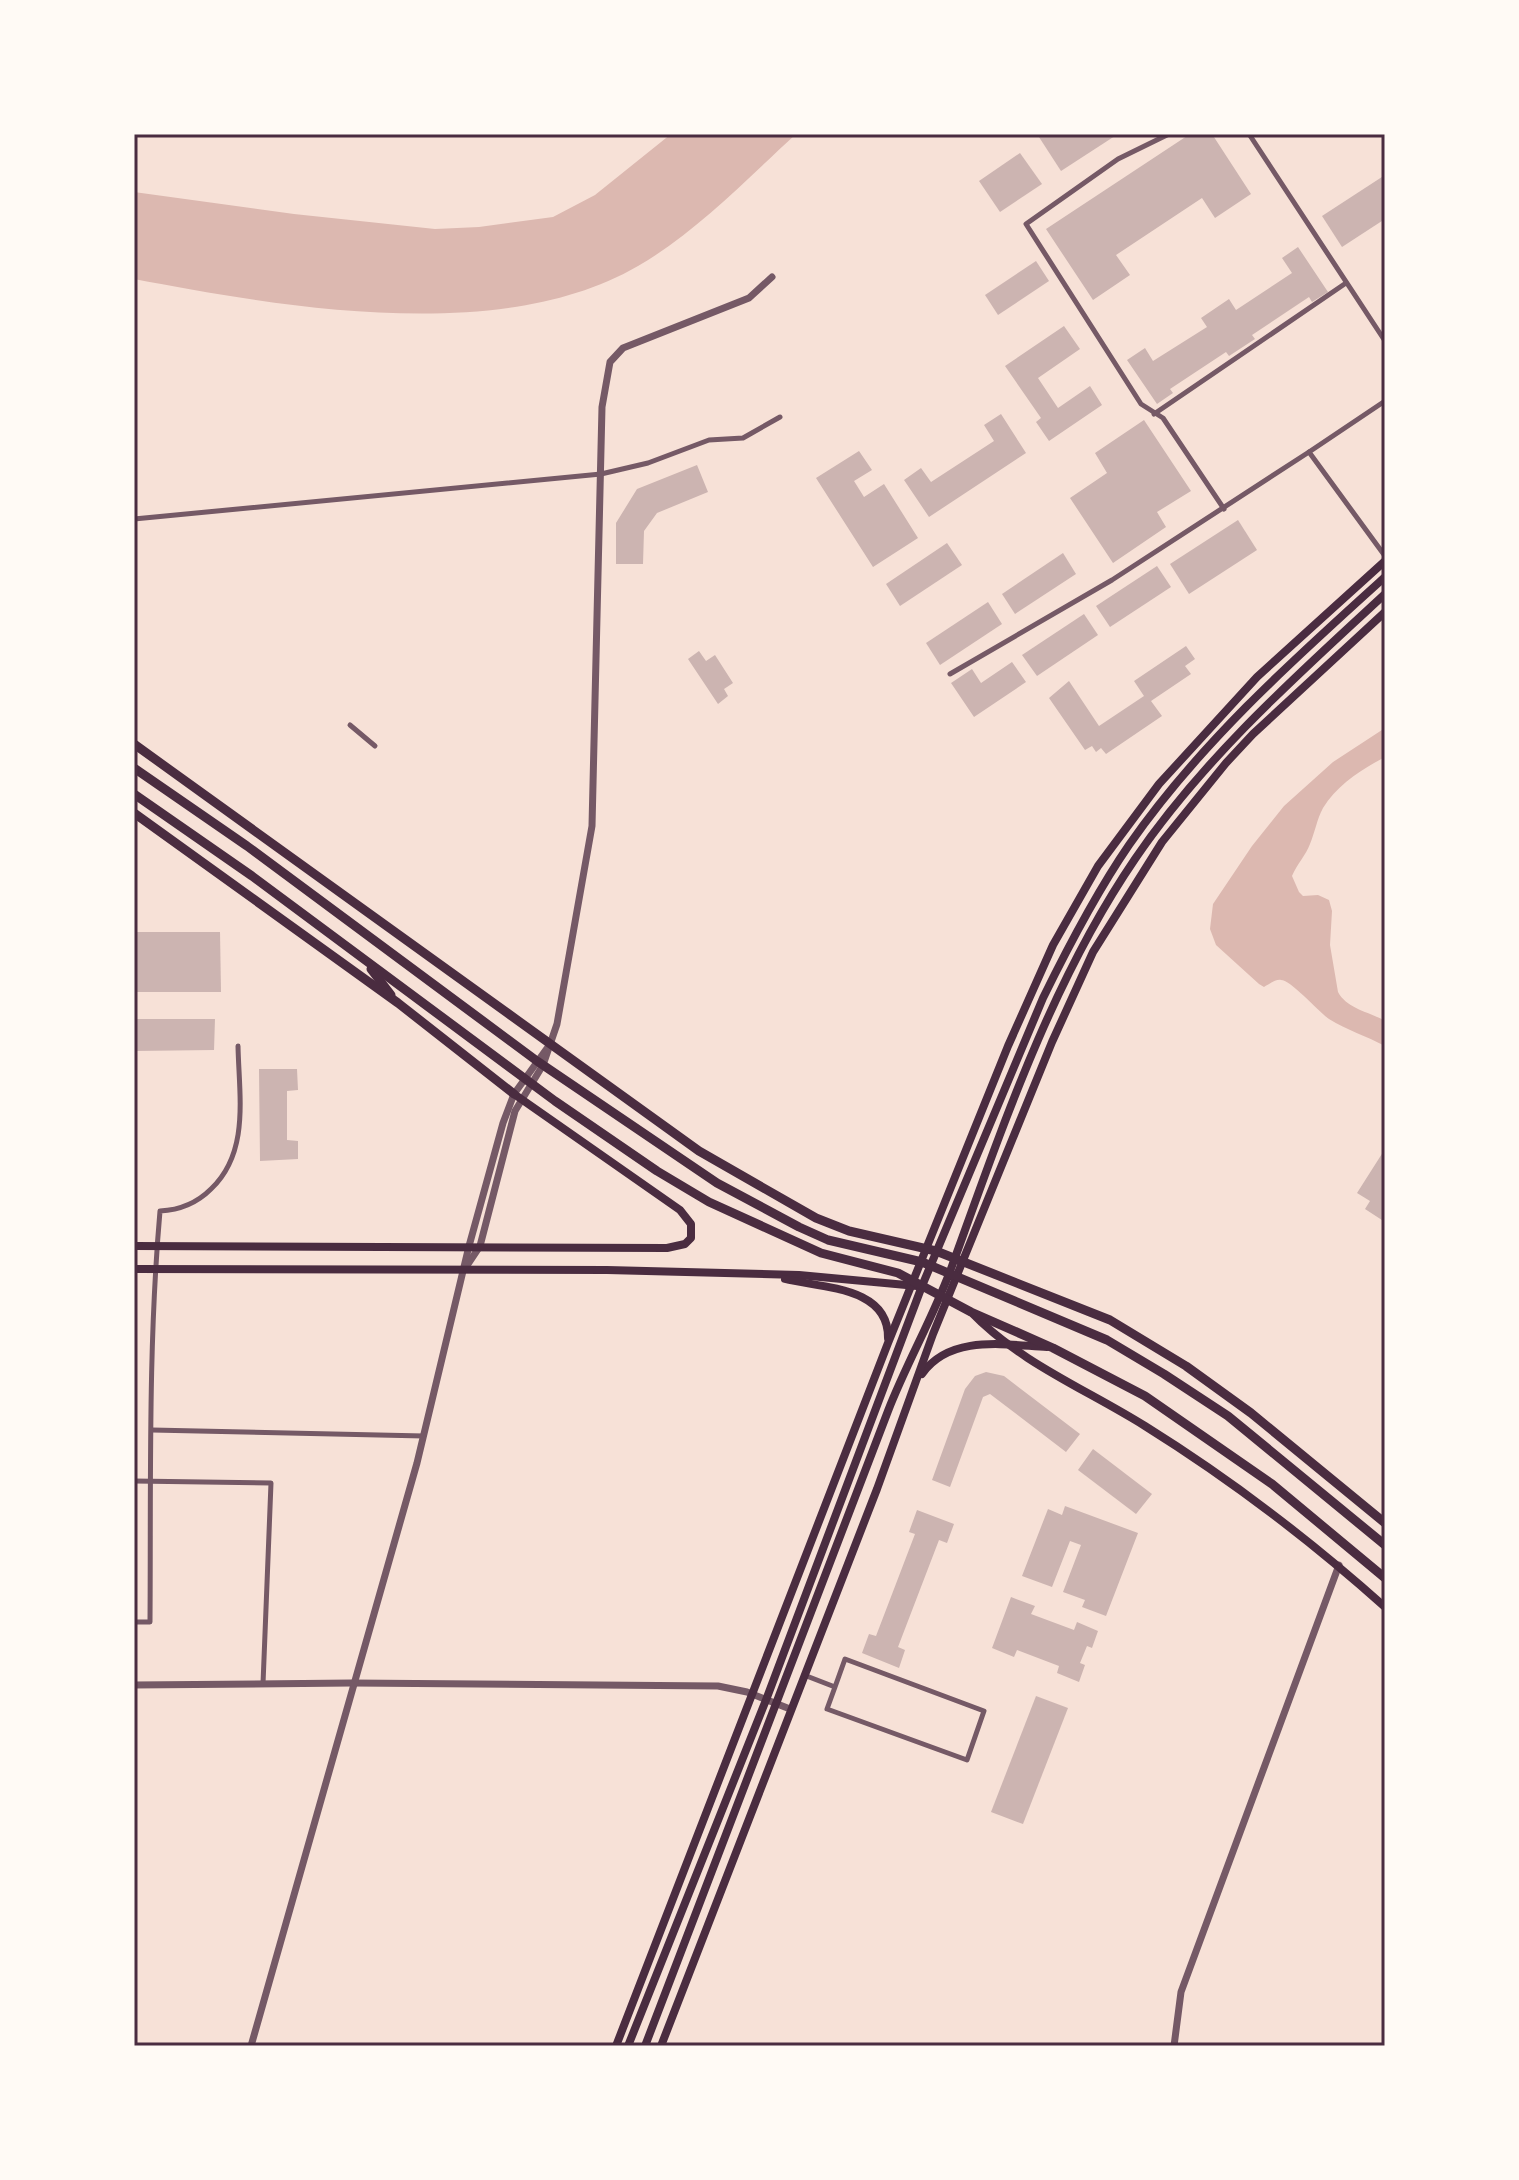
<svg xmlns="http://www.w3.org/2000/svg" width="1519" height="2180" font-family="'Playfair Display',serif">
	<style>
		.water { fill: #dcb8b0 }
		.building { fill: #ccb4b1 }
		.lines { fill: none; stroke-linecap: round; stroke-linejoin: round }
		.minor { stroke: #755966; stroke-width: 5 }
		.tertiary { stroke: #755966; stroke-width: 7 }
		.secondary { stroke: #4a2c40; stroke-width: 8 }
		.primary { stroke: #4a2c40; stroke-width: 9 }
		.neatline { fill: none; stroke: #4a2c40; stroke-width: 3 }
	</style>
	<rect width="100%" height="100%" fill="#f7e1d7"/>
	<!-- water -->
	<g class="water">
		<path d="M671,134H796C748,178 694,234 638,266C501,346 283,307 134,279V192L294,214L435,229L479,227L553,217L595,195Z"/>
		<path d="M1385,728V757C1362,769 1337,785 1323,808C1317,819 1315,832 1310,844C1306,855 1297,864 1292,876L1299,892L1303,896L1318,895L1329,900L1332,911L1330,945L1338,992C1347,1009 1370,1012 1385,1021V1046C1366,1036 1347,1030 1329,1019C1320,1013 1291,980 1281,980C1276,979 1269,984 1264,987L1259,984L1216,945L1210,929L1213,904L1252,846L1284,806L1333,762Z"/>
	</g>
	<!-- building -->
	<g class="building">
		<polygon points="1037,134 1118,134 1061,171"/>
		<polygon points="1190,134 1212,134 1251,194 1215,218 1202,198 1116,255 1130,275 1093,300 1046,229"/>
		<polygon points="1020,153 1042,184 1000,212 979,181"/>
		<polygon points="1385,175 1385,219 1342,247 1322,216"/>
		<polygon points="1298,247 1328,292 1312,302 1309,297 1252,335 1255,339 1229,356 1226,352 1170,389 1173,393 1157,404 1127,360 1145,348 1153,361 1207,327 1201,318 1229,299 1236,310 1292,273 1282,258"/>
		<polygon points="1036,261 1049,281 998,315 985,295"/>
		<polygon points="1064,326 1080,349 1038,378 1058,408 1090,386 1102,405 1049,441 1036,422 1041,418 1005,366"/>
		<polygon points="1001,414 1026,453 929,517 904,480 921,468 931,482 994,441 984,425"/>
		<polygon points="1144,420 1191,491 1157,512 1166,527 1113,563 1070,498 1107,473 1095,453"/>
		<polygon points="859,451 872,470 854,481 864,497 884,484 918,538 873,567 816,478"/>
		<polygon points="697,465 708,492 657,513 644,531 643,564 616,564 616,523 637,489"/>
		<polygon points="1238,520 1257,550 1189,594 1170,564"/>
		<polygon points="947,543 962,565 900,606 886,584"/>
		<polygon points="1063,553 1076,574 1015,614 1002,594"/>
		<polygon points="1157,566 1171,587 1110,627 1096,606"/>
		<polygon points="988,602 1002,624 940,665 926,643"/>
		<polygon points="1084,614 1098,635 1037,676 1022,655"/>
		<polygon points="1186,646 1195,659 1185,666 1191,674 1151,701 1162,716 1106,754 1101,748 1096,752 1092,746 1085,750 1049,698 1069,681 1099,726 1144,696 1134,681"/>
		<polygon points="699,651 706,661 715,655 733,683 724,689 728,696 718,704 688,659"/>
		<polygon points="1012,662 1026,682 974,717 951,683 972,669 981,683"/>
		<polygon points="134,932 220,932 221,992 134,992"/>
		<polygon points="134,1019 215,1019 214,1050 134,1051"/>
		<polygon points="259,1069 297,1069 298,1090 287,1091 287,1140 298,1141 298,1159 260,1161"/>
		<polygon points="1385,1149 1385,1222 1365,1209 1370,1201 1357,1193"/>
		<polygon points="986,1372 1004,1376 1080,1434 1066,1452 990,1394 983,1397 950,1487 932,1480 965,1389 975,1376"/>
		<polygon points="1093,1449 1152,1494 1136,1514 1078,1470"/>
		<polygon points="1065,1506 1138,1533 1106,1616 1082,1607 1085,1600 1063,1592 1081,1545 1070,1541 1052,1587 1022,1576 1048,1509 1062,1515"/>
		<polygon points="917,1510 954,1524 947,1543 939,1540 898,1647 905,1650 899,1668 862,1653 869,1634 876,1636 915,1534 909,1532"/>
		<polygon points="1011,1597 1035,1606 1031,1614 1074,1630 1077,1622 1098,1631 1092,1648 1087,1646 1080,1663 1085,1665 1079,1682 1057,1673 1059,1666 1017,1650 1014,1657 992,1648"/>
		<polygon points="1036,1696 1068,1708 1023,1824 991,1812"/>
	</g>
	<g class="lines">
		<!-- minor -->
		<g class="minor">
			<polyline points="1169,134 1118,159 1026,224 1141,404 1163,418 1224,509"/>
			<polyline points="1249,134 1385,341"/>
			<polyline points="1385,401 1309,452 1385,556"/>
			<polyline points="1154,414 1346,283"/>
			<polyline points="134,519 601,474 648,463 709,440 743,438 780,417"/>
			<polyline points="950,674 1112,580 1309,452"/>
			<polyline points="350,725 375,746"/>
			<polyline points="152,1430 424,1436"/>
			<polyline points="134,1481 271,1483 263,1684"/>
			<path d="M134,1622H150C151,1485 148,1347 160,1211C180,1210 197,1203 211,1189C250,1152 239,1096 238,1046"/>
			<polyline points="804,1675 835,1687 827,1709 967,1760 984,1711 845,1659 835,1687"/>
		</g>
		<!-- tertiary -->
		<g class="tertiary">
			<polyline points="464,1270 480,1246 515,1111 543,1065 557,1024 592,826 602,407 610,362 623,348 749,298 772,277"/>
			<polyline points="134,1685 352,1683 718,1686 747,1692 790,1709"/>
			<polyline points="251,2046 417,1463 469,1246 503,1123 514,1094 548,1047"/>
			<polyline points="1174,2046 1181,1992 1339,1565"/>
		</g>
		<!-- secondary -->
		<g class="secondary">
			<polyline points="134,1246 667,1248 685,1244 691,1238 691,1224 680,1210 514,1094"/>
			<polyline points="134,1269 607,1270 799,1275 917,1286"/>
			<path d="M785,1279C820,1288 889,1286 888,1338"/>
			<path d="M971,1312C1020,1363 1086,1389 1145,1426C1230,1479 1310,1540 1385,1607"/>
			<path d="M922,1374C950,1334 1006,1345 1047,1347"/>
			<polyline points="616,2046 888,1343 1008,1046 1053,945 1098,866 1159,784 1257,677 1385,561"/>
			<path d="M628,2046L766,1700L922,1286L1043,998C1069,945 1096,893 1129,845C1200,743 1293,660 1385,577"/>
			<path d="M645,2046C727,1834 807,1622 888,1411C907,1362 934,1316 952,1266C1002,1128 1051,982 1135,859C1203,759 1296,676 1385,594"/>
			<polyline points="661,2046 877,1489 933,1334 1052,1042 1093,952 1162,842 1226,763 1253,734 1385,612"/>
		</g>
		<!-- primary -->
		<g class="primary">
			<polyline points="134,744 699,1151 816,1218 849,1231 936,1251 1110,1320 1186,1366 1251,1413 1385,1523"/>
			<polyline points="134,768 247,846 537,1061 717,1183 799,1227 828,1240 922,1262 1107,1340 1164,1374 1228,1416 1385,1545"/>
			<polyline points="134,794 252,876 555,1101 657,1171 709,1202 821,1253 898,1273 971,1312 1053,1348 1145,1396 1272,1484 1385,1578"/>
			<polyline points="134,813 398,1003 514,1094"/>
			<polyline points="371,969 391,995"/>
		</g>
	</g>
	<!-- border -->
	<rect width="1519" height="2180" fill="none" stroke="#fffaf5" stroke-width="272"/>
	<rect x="136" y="136" width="1247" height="1908" class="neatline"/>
</svg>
